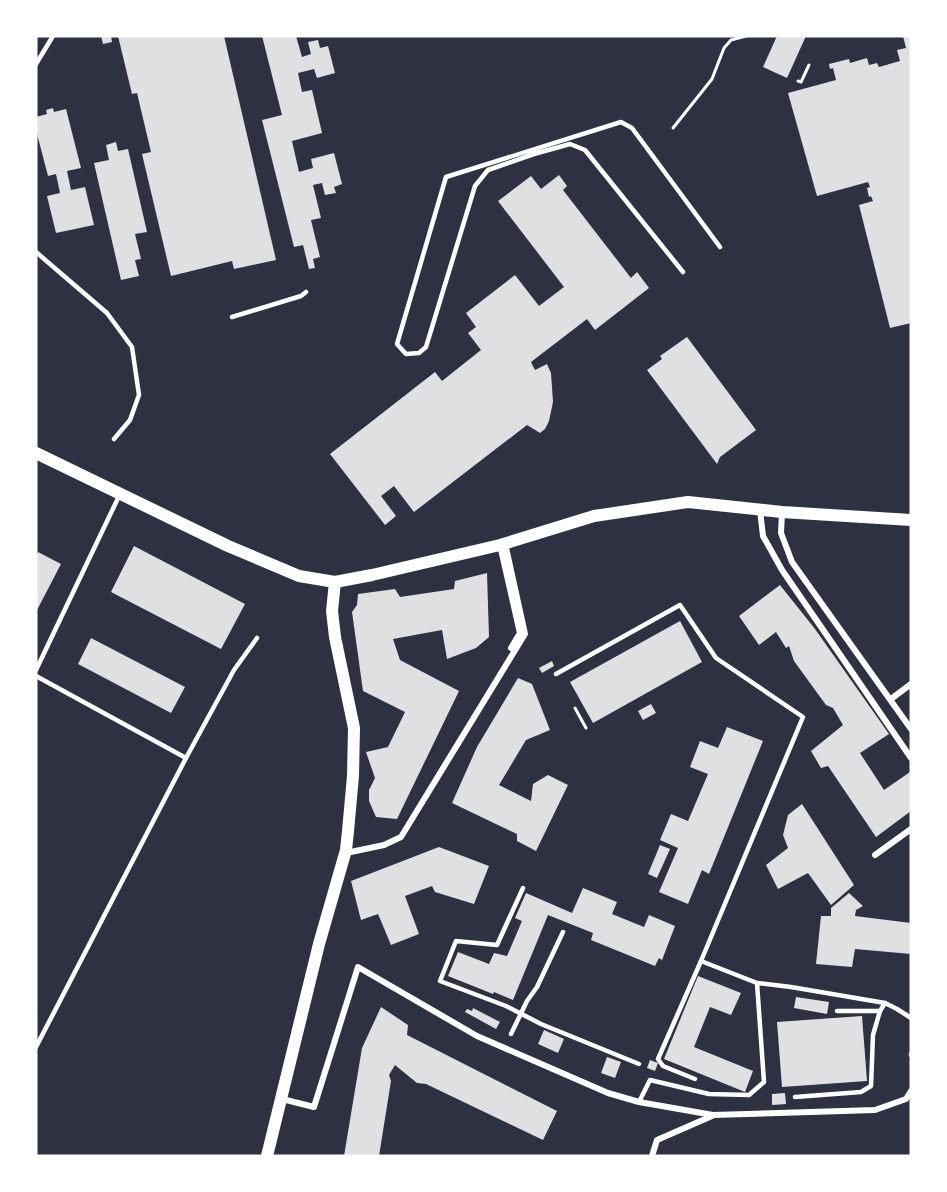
<svg xmlns="http://www.w3.org/2000/svg" width="947" height="1192" font-family="Montserrat,sans-serif">
	<style>
		.building { fill: #e0e0e3 }
		.lines { fill: none; stroke-linecap: round; stroke-linejoin: round }
		.path { stroke: #fff; stroke-width: 3 }
		.service { stroke: #fff; stroke-width: 4.5 }
		.minor { stroke: #fff; stroke-width: 6 }
		.secondary { stroke: #fff; stroke-width: 12 }
	</style>
	<rect width="100%" height="100%" fill="#2d3142"/>
	<!-- building -->
	<g class="building">
		<polygon points="101,36 111,36 112,42 103,44"/>
		<polygon points="118,36 224,36 276,260 234,269 232,261 171,276 142,154 151,152 137,93 132,94"/>
		<polygon points="262,36 296,36 302,57 311,54 308,42 318,40 320,48 328,46 335,73 317,78 314,69 298,73 302,92 312,90 322,133 292,141 299,172 313,168 311,159 334,153 342,184 334,187 336,193 325,195 322,183 313,185 321,218 311,220 320,257 313,259 315,268 309,269 303,245 294,247 262,120 282,115"/>
		<polygon points="777,36 806,36 787,78 763,67"/>
		<polygon points="903,36 911,36 911,323 890,328 859,205 873,201 871,196 869,197 867,188 870,187 868,182 817,196 788,93 836,80 833,68 830,69 829,64 849,59 850,63 867,58 869,65 877,63 879,67 900,61 897,50 906,48"/>
		<polygon points="53,108 54,112 66,109 81,168 67,171 71,190 85,187 94,225 56,233 47,196 60,193 56,174 48,176 36,130 36,117 47,114 46,110"/>
		<polygon points="116,142 118,151 128,149 147,232 135,234 141,259 135,260 139,276 121,280 94,163 109,160 106,145"/>
		<polygon points="559,175 567,186 563,190 631,278 637,272 649,288 595,330 587,319 531,362 535,370 547,364 551,373 553,402 549,421 545,429 540,433 527,425 414,512 394,486 381,496 396,516 385,525 330,454 435,372 442,381 481,350 468,333 476,327 466,313 515,275 539,306 564,287 498,201 531,176 541,189"/>
		<polygon points="687,337 756,430 720,457 717,464 647,370 662,359 660,356"/>
		<polygon points="134,546 245,604 221,649 111,592"/>
		<polygon points="38,552 61,564 36,612 36,556"/>
		<polygon points="487,573 489,637 476,648 447,659 442,630 393,639 400,660 459,691 397,819 376,817 369,801 369,790 375,778 366,752 388,747 405,712 363,691 352,612 357,605 358,594 395,589 400,597 454,589 455,581"/>
		<polygon points="780,585 815,629 889,734 860,753 884,790 910,772 911,774 911,811 876,837 828,766 821,768 811,751 843,725 833,708 826,705 794,661 789,646 786,648 776,632 759,645 739,616"/>
		<polygon points="680,621 702,662 593,723 570,682"/>
		<polygon points="91,638 185,687 171,713 78,664"/>
		<polygon points="552,661 554,666 542,673 539,668"/>
		<polygon points="518,678 532,684 550,730 526,740 499,785 531,801 533,784 548,775 568,785 536,851 517,841 517,834 452,803 477,747"/>
		<polygon points="651,704 656,713 643,720 638,711"/>
		<polygon points="727,727 763,741 709,874 702,870 688,904 659,892 678,848 660,840 671,814 688,821 708,774 690,767 700,741 718,748"/>
		<polygon points="802,804 854,885 831,905 808,873 778,889 766,865 788,848 783,835 788,815"/>
		<polygon points="660,845 670,849 657,878 648,874"/>
		<polygon points="439,847 489,866 474,904 435,892 432,886 405,896 419,934 391,945 378,914 361,920 351,881"/>
		<polygon points="583,888 617,902 612,914 644,927 649,915 675,926 662,960 659,958 655,966 591,940 593,933 548,915 513,1000 494,992 493,994 448,976 458,952 489,964 494,953 507,956 522,921 515,918 526,893 572,913"/>
		<polygon points="849,893 863,906 856,910 855,916 911,923 911,954 855,949 852,967 816,964 821,916 831,916 831,908"/>
		<polygon points="698,976 741,993 731,1015 710,1007 694,1047 753,1071 745,1092 664,1059"/>
		<polygon points="796,997 829,1002 827,1014 794,1008"/>
		<polygon points="381,1007 408,1025 407,1035 557,1111 543,1140 426,1084 417,1083 395,1065 389,1075 391,1081 379,1156 344,1156 362,1048"/>
		<polygon points="473,1008 500,1022 496,1029 465,1012 467,1009 472,1011"/>
		<polygon points="862,1016 867,1081 782,1087 777,1022"/>
		<polygon points="544,1030 564,1039 558,1053 538,1044"/>
		<polygon points="607,1057 621,1062 615,1078 601,1073"/>
		<polygon points="650,1060 658,1063 655,1071 647,1068"/>
		<polygon points="785,1093 786,1104 772,1105 772,1094"/>
	</g>
	<g class="lines">
		<!-- path -->
		<g class="path">
			<polyline points="798,81 801,82 809,65"/>
			<polyline points="673,128 712,79 724,48 731,40 746,36"/>
			<polyline points="575,708 586,728"/>
		</g>
		<!-- service -->
		<g class="service">
			<polyline points="36,64 53,36"/>
			<polyline points="36,252 107,313 132,347 139,395 130,420 114,439"/>
			<polyline points="683,272 585,150 570,144 534,154 488,170 475,186 426,347 419,353 406,354 397,344 446,177 621,122 632,128 720,247"/>
			<polyline points="232,317 301,296 306,292"/>
			<polyline points="36,670 120,494"/>
			<polyline points="556,674 680,605 716,658 803,717 701,961 757,983 764,1082 749,1095 709,1094 650,1080 639,1102"/>
			<polyline points="36,676 186,758 36,1047"/>
			<polyline points="186,758 234,670 257,638"/>
			<polyline points="523,888 497,945 456,941 440,981 506,1006 541,1024 639,1064"/>
			<polyline points="757,983 791,987 885,1003 880,1011 837,1011"/>
			<polyline points="885,1003 897,1009 911,1018"/>
			<polyline points="511,1034 527,1001 537,987 563,932"/>
			<polyline points="911,1055 911,1054"/>
			<polyline points="695,1079 663,1066 658,1059 701,961"/>
			<polyline points="795,1097 861,1092 871,1086 873,1035 880,1011"/>
		</g>
		<!-- minor -->
		<g class="minor">
			<polyline points="760,510 763,536 782,570 911,758"/>
			<polyline points="782,512 781,533 792,562 911,729"/>
			<polyline points="500,545 520,633 511,648"/>
			<polyline points="891,699 911,684"/>
			<polyline points="346,853 384,845 401,837 525,634 505,543"/>
			<polyline points="875,855 911,829"/>
			<polyline points="282,1099 314,1107 358,967 477,1036 608,1093 639,1102 713,1115 875,1110 906,1099 911,1091"/>
			<polyline points="652,1156 657,1140 712,1116"/>
		</g>
		<!-- secondary -->
		<g class="secondary">
			<polyline points="36,453 228,546 299,576 335,582 372,575 500,545 594,516 688,502 782,512 911,520"/>
			<polyline points="267,1156 319,944 346,850 348,831 353,776 354,728 335,637 332,611 335,582"/>
		</g>
	</g>
	<!-- border -->
	<rect width="947" height="1192" fill="none" stroke="#ffffff" stroke-width="75"/>
</svg>
